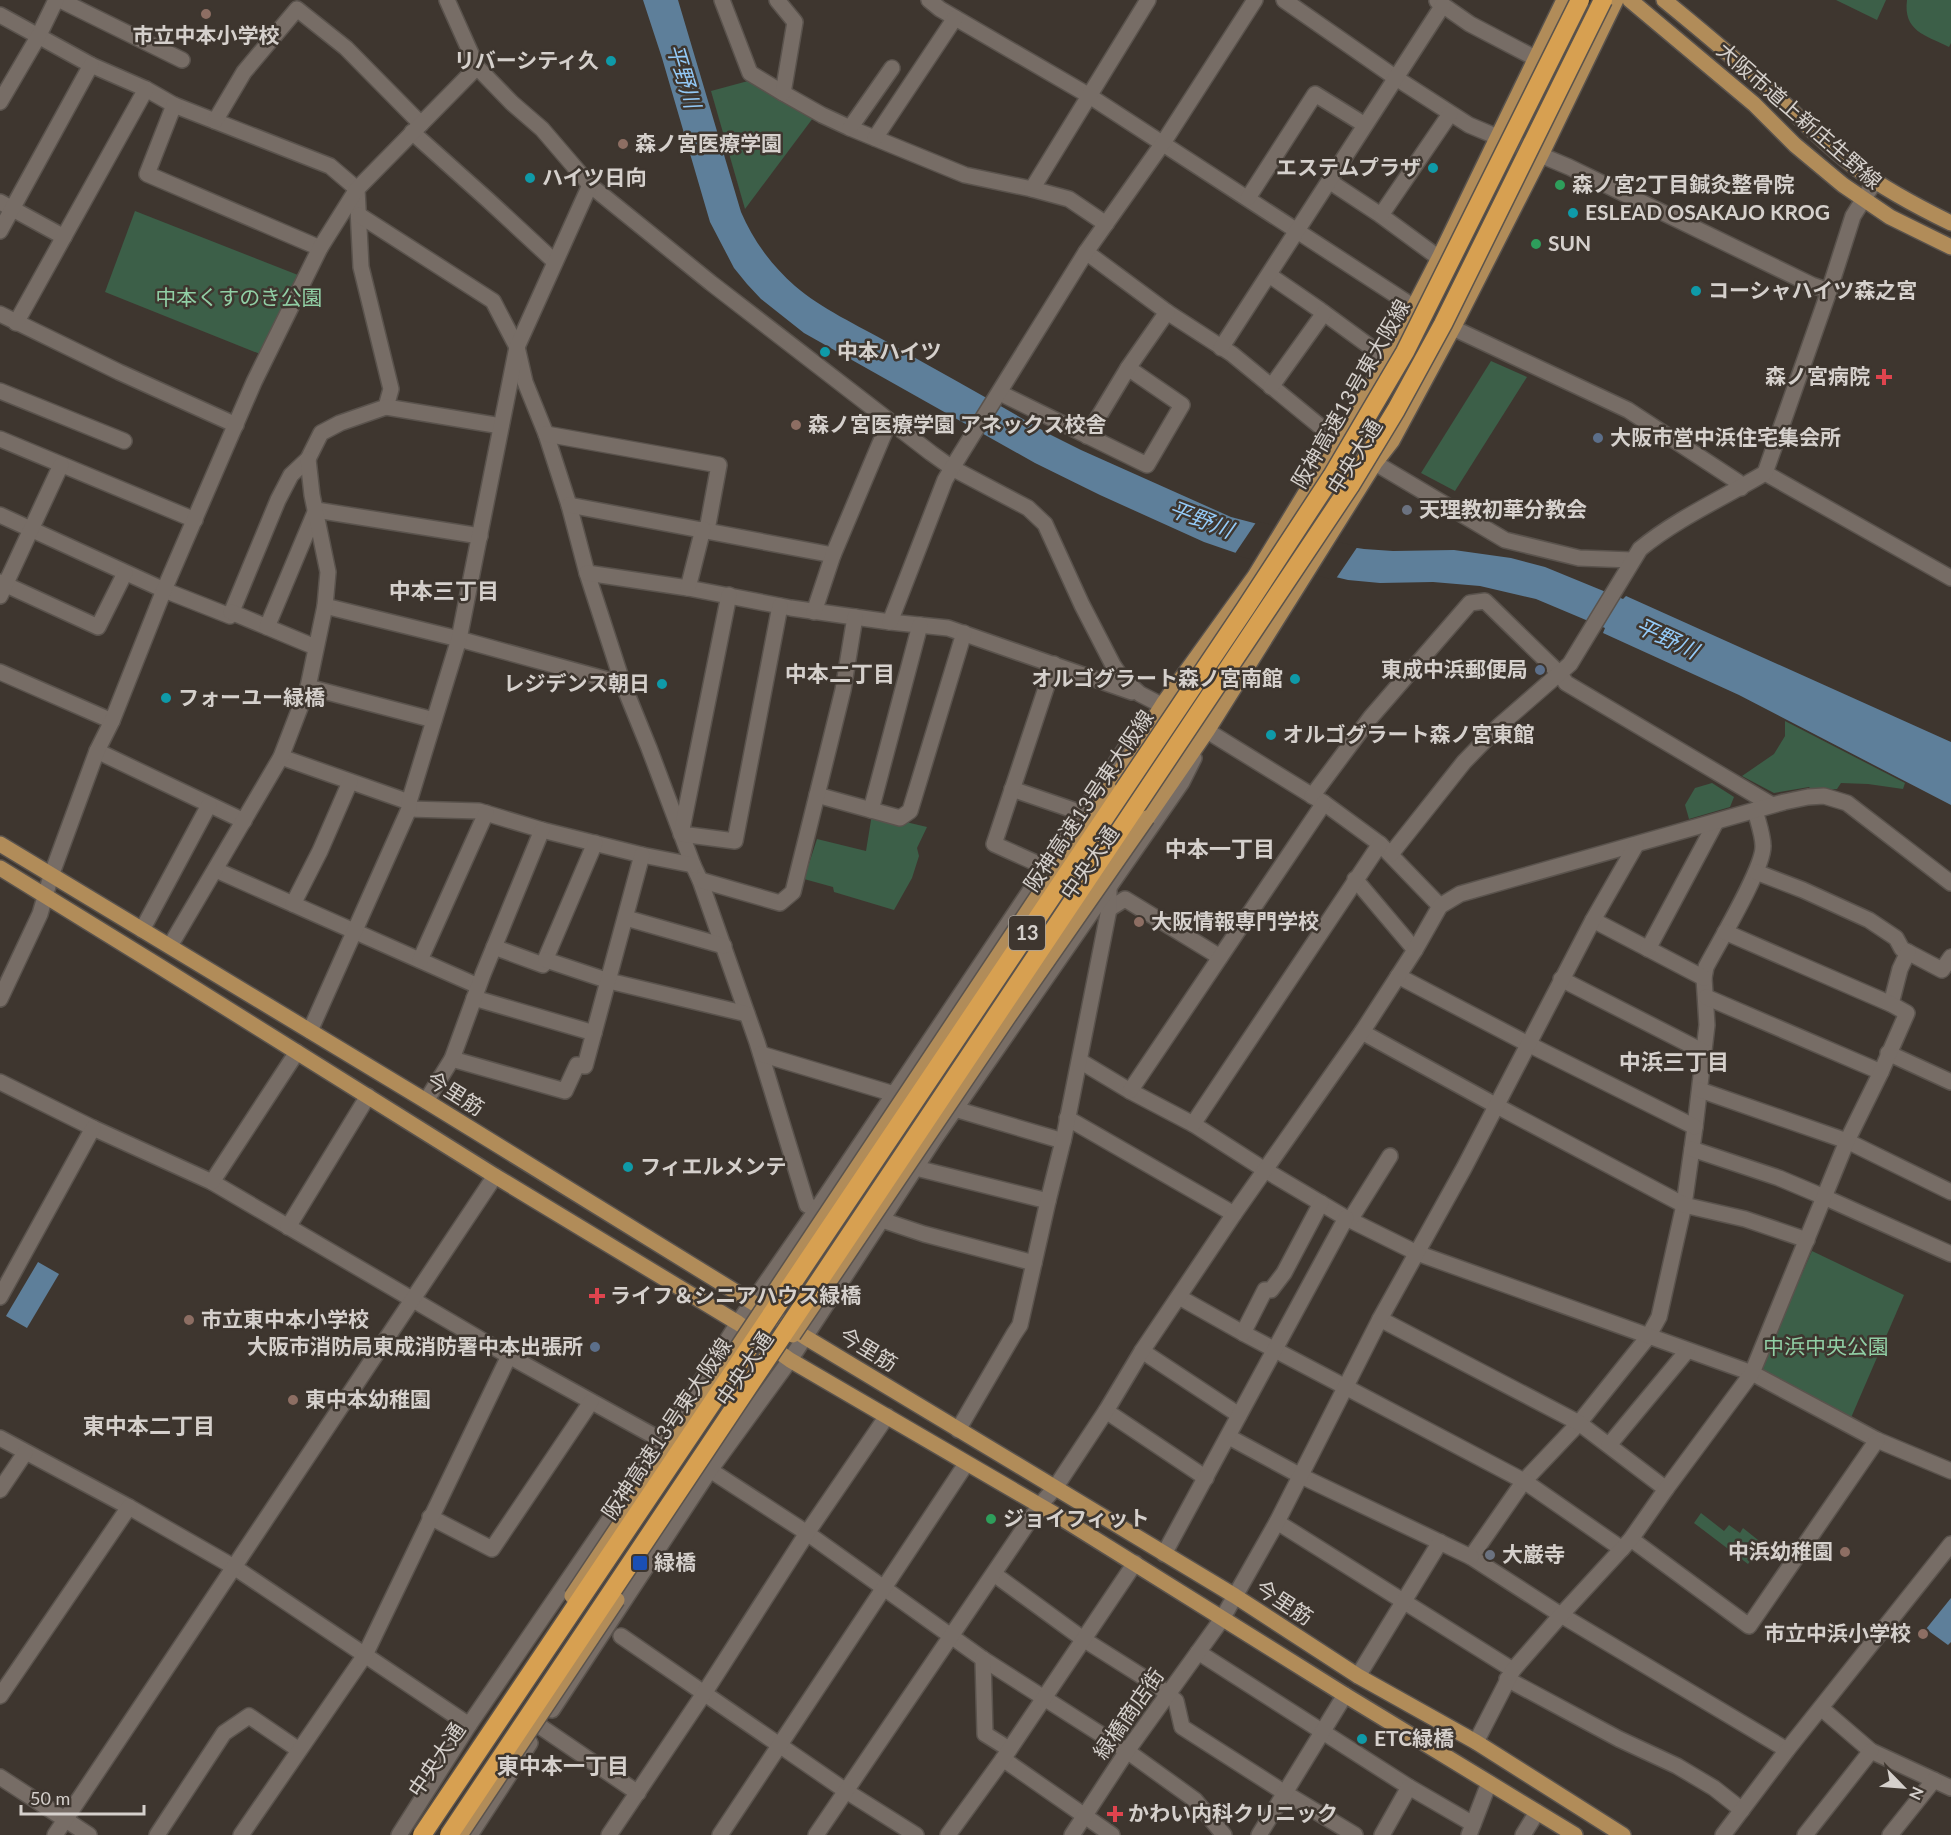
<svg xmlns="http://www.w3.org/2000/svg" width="1951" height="1835" font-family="Lato,'Noto Sans JP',sans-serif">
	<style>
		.green { fill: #3c5f48 }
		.water { fill: #5e7f9a }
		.pier { fill: #3e362f }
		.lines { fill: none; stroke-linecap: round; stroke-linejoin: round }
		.minor-casing { stroke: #5a534d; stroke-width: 18 }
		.major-casing { stroke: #5a534d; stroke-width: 18 }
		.minor { stroke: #776d66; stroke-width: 15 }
		.major { stroke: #b18c59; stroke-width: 15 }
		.major-bridge-casing { stroke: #5a534d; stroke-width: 18; stroke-linecap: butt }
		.highway-bridge-casing { stroke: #5a534d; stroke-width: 21; stroke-linecap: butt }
		.major-bridge { stroke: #b18c59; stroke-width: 15 }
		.highway-bridge { stroke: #d7a051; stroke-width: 18 }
		.education-dot { fill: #8d6e63; stroke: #3e362f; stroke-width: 2 }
		.culture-dot { fill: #0f9aa8; stroke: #3e362f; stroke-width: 2 }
		.leisure-dot { fill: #2e9e5b; stroke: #3e362f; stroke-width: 2 }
		.health-dot { fill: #e0444e; stroke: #3e362f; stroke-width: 2 }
		.service-dot { fill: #5c6f8a; stroke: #3e362f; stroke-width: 2 }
		.worship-dot { fill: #6b7280; stroke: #3e362f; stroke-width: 2 }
		.transit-dot { fill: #1a4fb4; stroke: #3e362f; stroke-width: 2 }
		.labels { text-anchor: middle; stroke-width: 5; stroke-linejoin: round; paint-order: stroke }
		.shield { fill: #3e362f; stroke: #a8a29d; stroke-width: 1.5 }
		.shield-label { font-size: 20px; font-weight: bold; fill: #d5d0cc }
		.poi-label { font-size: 21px; font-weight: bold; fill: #d5d0cc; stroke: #3e362f; text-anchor: start }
		.street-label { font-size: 21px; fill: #d5d0cc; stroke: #3e362f }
		.park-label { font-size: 21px; fill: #91cfa5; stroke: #3e362f }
		.water-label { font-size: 22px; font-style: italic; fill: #94caf8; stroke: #3e362f }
		.neighbourhood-label { font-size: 22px; font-weight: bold; fill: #d5d0cc; stroke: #3e362f }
	</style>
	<rect width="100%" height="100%" fill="#3e362f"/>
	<!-- green -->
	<g class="green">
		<polygon points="1836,0 1886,0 1877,20"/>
		<path d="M1907,0H1951V43L1949,47C1925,35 1903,31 1907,0Z"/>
		<polygon points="748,81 813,118 745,209 711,91"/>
		<polygon points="135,211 298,275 260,354 105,292"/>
		<polygon points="1491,361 1527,377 1455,491 1421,473"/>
		<polygon points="1785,721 1905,783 1903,789 1868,784 1841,783 1837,789 1813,791 1809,787 1774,793 1742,776 1774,754 1785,736"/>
		<polygon points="1712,783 1734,797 1730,807 1689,819 1685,805 1695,788"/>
		<polygon points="872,814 927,827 917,848 919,856 912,878 894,910 834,892 833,887 804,879 817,839 866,851"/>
		<polygon points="1812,1251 1904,1295 1850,1420 1759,1370"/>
		<polygon points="1701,1513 1724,1531 1729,1525 1740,1533 1743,1528 1763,1544 1748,1564 1694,1523"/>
	</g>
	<!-- water -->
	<g class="water">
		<path d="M643,0H678L741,212C753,240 771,265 795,286C820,308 859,326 889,343C942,373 996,403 1049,434L1081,450L1231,517L1337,545L1364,549L1393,551L1454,550L1511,558L1545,567L1623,599L1626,596L1951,742V805L1739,695L1603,633L1605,628L1536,599L1480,586L1433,582L1380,583L1348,580L1236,553L1204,542L1100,495L1035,463L804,333L761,299L747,284L734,268L710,222L662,58Z"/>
		<polygon points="38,1262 59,1274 27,1328 6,1316"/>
		<polygon points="1951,1598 1951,1642 1948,1645 1926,1629"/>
	</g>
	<!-- pier -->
	<polygon class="pier" points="1257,521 1337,542 1358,546 1335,580 1234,555"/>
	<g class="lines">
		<!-- minor casing -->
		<g class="minor-casing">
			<g id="minor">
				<polyline points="60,0 182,60"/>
				<polyline points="722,0 750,73 783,93 822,115 850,128 965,175 1032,189 1069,199 1106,224"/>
				<polyline points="777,0 795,22 783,93"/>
				<polyline points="929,0 940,9 1088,95 1414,307"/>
				<polyline points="1284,0 1396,78 1469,125 1569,167 1812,285 1829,291"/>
				<polyline points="1437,1 1470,24 1535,58"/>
				<polyline points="0,15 91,65 146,89 174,105 330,166 357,189 361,267 391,389 386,407 340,423 321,433 308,459 291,475 278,500 230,616 164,590 0,515"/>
				<polyline points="477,67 512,103 542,129 590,185 711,283 931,453 952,468 1028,508 1045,524 1082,605 1113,665 1121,677 1140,694 1173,711"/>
				<polyline points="0,102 38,37 56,0"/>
				<polyline points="174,105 147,174 320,248"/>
				<polyline points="215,121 244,72 297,9 346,48 421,124"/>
				<polyline points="850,128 892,68"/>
				<polyline points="412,132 488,200 555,262"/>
				<polyline points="875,138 955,18"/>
				<polyline points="1329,181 1379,214 1439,258"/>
				<polyline points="1032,189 1148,0"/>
				<polyline points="1248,198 1315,94 1365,125"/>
				<polyline points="0,202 64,237"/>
				<polyline points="359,215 493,301 517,347 525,382 546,434 569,505 587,573 623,684 649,748 693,865 700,880 757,1042 807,1205 817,1209"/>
				<polyline points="1381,215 1450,114"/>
				<polyline points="0,231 91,65"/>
				<polyline points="1086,252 1167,312 1232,354 1338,441 1505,540 1579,558 1632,560"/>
				<polyline points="1269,275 1320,310 1387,359"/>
				<polyline points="0,314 119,372 236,425"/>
				<polyline points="16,323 146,89"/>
				<polyline points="1453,328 1628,410 1738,482 1741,488"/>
				<polyline points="1221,348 1443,5"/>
				<polyline points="1271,387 1324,313"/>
				<polyline points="0,391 124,441"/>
				<polyline points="1000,393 1147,465 1182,405 1128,368"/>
				<polyline points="386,407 501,426"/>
				<polyline points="546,434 719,465 707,530"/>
				<polyline points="1087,436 1128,368 1167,312"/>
				<polyline points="0,439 195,520"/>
				<polyline points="1765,473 1951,578"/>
				<polyline points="569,505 833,555"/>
				<polyline points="587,573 688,588 791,608 890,622 948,628 1132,692"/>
				<polyline points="0,582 98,627 125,573"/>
				<polyline points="688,588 703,529"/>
				<polyline points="729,595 681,834 735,841 780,606"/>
				<polyline points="0,596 61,465"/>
				<polyline points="325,606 459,639 623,684"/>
				<polyline points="231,612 315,647"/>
				<polyline points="814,612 833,555 889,422"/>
				<polyline points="890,622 945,480 952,468 1086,252 1163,143 1255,0"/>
				<polyline points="267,627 316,510 480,536"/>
				<polyline points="0,672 112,721"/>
				<polyline points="308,687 434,720"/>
				<polyline points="1196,724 1324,803 1380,844 1440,906"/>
				<polyline points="97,751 244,821"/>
				<polyline points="281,757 409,802"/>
				<polyline points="1012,789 1082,813"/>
				<polyline points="817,795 900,818 910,811 964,633"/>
				<polyline points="1312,796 1371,717 1470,603 1485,601 1560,674 1566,683 1772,805"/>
				<polyline points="409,809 479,811 542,830 642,855 693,865"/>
				<polyline points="871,810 920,625"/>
				<path d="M1755,810C1758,822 1763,835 1763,846C1764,868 1718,944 1706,967L1704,978L1707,1025L1695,1127L1684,1205L1659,1317L1648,1337L1579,1423L1524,1481L1471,1557L1561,1615L1787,1750"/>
				<path d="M1391,854L1464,762L1499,726L1570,664L1640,549C1676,519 1725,497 1765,473L1829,291L1853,216L1875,181"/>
				<polyline points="1045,867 994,844 1054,664"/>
				<polyline points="216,870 478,986"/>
				<polyline points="1756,872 1803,890 1869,920 1896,938 1902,949 1942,970 1951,957"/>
				<polyline points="1355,879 1415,950"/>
				<polyline points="700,880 780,903 793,892 843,690 855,617"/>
				<polyline points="293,904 320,851 350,782"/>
				<polyline points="1109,909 1125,899 1220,957"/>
				<polyline points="626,918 724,946"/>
				<polyline points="1593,920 1704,978"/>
				<polyline points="142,930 209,805"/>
				<polyline points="170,946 281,757 308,687 325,606 328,572 312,495 308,459"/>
				<polyline points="494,947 543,965 595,843"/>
				<polyline points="1648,949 1716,822"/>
				<polyline points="420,960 486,813"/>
				<polyline points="546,960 609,981 747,1014"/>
				<polyline points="1398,976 1528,1044 1695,1127"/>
				<polyline points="1561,979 1704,1052"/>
				<polyline points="1706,997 1881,1072"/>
				<polyline points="474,998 594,1033"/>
				<polyline points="0,999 40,914 51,876 97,751 112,721 164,590 254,382 320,248 357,189 477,67 447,0"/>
				<polyline points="1891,1004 1900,969 1908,952"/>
				<polyline points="310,1031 409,809 409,802 459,639 517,347 590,185"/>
				<polyline points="1362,1032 1495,1105 1684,1205 1745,1219 1807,1240"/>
				<polyline points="1888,1053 1951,1082"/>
				<polyline points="761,1054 894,1094"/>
				<polyline points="452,1059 565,1091 577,1065 585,1066 642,855"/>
				<polyline points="1080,1061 1130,1091 1193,1124 1265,1170 1346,1218 1417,1253 1752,1373 1877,1440 1951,1471"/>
				<polyline points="0,1082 93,1128 212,1182 509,1356 663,1441"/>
				<polyline points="1700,1090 1847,1141 1951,1192"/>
				<polyline points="1130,1091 1324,803"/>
				<polyline points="426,1101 452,1059 483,974 542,830"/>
				<polyline points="955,1109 1063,1141"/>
				<polyline points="1067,1118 1234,1214"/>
				<polyline points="1193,1124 1380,844"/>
				<polyline points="1692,1149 1779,1178 1824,1197 1951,1254"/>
				<polyline points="916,1168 1048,1201"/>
				<polyline points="212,1182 297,1052"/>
				<polyline points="882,1220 924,1234 1034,1263"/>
				<polyline points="1350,1220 1390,1156"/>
				<polyline points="288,1227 368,1096"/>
				<polyline points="0,1297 93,1128"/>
				<polyline points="1179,1297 1243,1333 1524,1481 1622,1549"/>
				<polyline points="1380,1319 1579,1423 1666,1489"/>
				<polyline points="1243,1333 1265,1290 1271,1290 1284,1273 1321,1203"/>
				<polyline points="1142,1351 1239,1415"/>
				<polyline points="1106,1411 1206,1478"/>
				<polyline points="958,1430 1014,1334 1020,1325 1048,1201 1064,1137 1109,909 1109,886"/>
				<polyline points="1229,1437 1301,1476 1471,1557"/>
				<polyline points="0,1438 129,1507 234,1567 469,1725"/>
				<polyline points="1609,1445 1687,1351"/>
				<polyline points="710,1470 807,1533 983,1659 1127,1751 1195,1800 1224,1835"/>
				<polyline points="0,1490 25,1453"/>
				<polyline points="430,1517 492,1549 591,1402"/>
				<polyline points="1277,1522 1513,1670"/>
				<polyline points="1631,1539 1749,1626 1877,1440"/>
				<polyline points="1164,1554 1346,1218"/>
				<polyline points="994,1574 1083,1639 1159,1687 1176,1701 1182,1727 1285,1793 1355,1835"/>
				<polyline points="621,1636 846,1791 916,1835"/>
				<polyline points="1198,1652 1409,1787 1473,1824"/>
				<polyline points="983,1659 985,1734 1009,1749"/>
				<polyline points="1358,1676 1440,1542"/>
				<polyline points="1507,1679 1619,1739 1677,1766 1714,1788 1742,1810"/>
				<polyline points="0,1696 129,1507"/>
				<polyline points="1821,1708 1871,1751 1951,1788"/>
				<polyline points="552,1710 710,1470 790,1360 935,1138 1182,782 1194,758"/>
				<polyline points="541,1727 638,1793"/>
				<polyline points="1476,1742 1513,1670 1561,1615 1631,1539 1666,1489 1752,1373 1847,1141 1881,1072 1907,1013 1891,1004 1725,932"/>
				<polyline points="1003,1759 1112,1835"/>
				<polyline points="0,1777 89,1835"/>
				<polyline points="55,1835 495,1176"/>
				<polyline points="157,1835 224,1733 249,1716 299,1750"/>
				<polyline points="241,1835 365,1655 509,1356"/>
				<polyline points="399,1835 469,1725 663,1441 738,1323 817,1209 1131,740 1145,725"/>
				<polyline points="470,1835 530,1743"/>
				<polyline points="609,1835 705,1692 807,1533 887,1416"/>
				<polyline points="720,1835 966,1464"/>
				<polyline points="816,1835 1040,1505 1055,1488 1106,1411 1142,1351 1234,1214 1362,1032 1415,950 1440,906 1460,894 1784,802 1808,797 1824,796 1847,803 1951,883"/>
				<polyline points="948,1835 1003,1759 1135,1563"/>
				<polyline points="1072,1835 1127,1751 1222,1619 1277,1522 1380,1319 1464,1168 1593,920 1636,845"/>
				<polyline points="1259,1835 1345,1695"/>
				<polyline points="1382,1835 1409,1787"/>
				<polyline points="1469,1835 1489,1783"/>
				<polyline points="1523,1835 1537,1812"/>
				<polyline points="1723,1835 1787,1750 1951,1544"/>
				<polyline points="1805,1835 1871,1751"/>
				<polyline points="1890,1835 1934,1780"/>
			</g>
		</g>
		<!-- major casing -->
		<g class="major-casing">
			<g id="major">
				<polyline points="1630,0 1754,104 1795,145 1843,185 1890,217 1951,247"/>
				<path d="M1664,0C1702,31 1739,62 1775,95C1802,120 1827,146 1856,168C1886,190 1918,207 1951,223"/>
				<polyline points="1109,789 1163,704 1255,576 1387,359 1439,258 1564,0"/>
				<polyline points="1147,818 1207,731 1375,463 1392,441 1453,328 1541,155 1616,0"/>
				<polyline points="0,844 426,1101 752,1302 805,1337 1235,1596 1358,1676 1476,1742 1623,1835"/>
				<polyline points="0,868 159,966 495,1176 738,1323 790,1360 1063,1519 1345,1695 1575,1835"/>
			</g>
		</g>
		<!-- minor -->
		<use href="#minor" class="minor"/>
		<!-- major -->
		<use href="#major" class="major"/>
		<!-- major-bridge casing -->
		<g class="major-bridge-casing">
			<g id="major-bridge">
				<polyline points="793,1335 1007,1019 1147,818"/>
				<polyline points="572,1596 1109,789"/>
				<polyline points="460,1835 617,1600"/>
			</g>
		</g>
		<!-- highway-bridge casing -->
		<g class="highway-bridge-casing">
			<g id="highway-bridge">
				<polyline points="422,1835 1245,609 1332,476 1405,352 1580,0"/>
				<polyline points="449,1835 1350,486 1396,410 1443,324 1603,0"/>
			</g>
		</g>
		<!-- major-bridge -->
		<use href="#major-bridge" class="major-bridge"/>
		<!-- highway-bridge -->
		<use href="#highway-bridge" class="highway-bridge"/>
	</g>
	<!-- markers -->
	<g class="education-dot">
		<circle cx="206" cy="14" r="6"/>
		<circle cx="623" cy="144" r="6"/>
		<circle cx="796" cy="425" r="6"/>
		<circle cx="1139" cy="922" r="6"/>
		<circle cx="189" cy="1320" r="6"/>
		<circle cx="293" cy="1400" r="6"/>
		<circle cx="1845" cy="1552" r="6"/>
		<circle cx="1923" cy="1634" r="6"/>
	</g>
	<g class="culture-dot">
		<circle cx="611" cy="61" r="6"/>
		<circle cx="1433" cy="168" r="6"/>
		<circle cx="530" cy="178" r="6"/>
		<circle cx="1573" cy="213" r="6"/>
		<circle cx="1696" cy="291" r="6"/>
		<circle cx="825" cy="352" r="6"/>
		<circle cx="1295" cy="679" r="6"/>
		<circle cx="662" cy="684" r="6"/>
		<circle cx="166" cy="698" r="6"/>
		<circle cx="1271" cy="735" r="6"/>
		<circle cx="628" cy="1167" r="6"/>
		<circle cx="1362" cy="1739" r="6"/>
	</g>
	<g class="leisure-dot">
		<circle cx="1560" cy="185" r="6"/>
		<circle cx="1536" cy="244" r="6"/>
		<circle cx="991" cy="1519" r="6"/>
	</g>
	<g class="health-dot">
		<path d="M1881 368h6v6h6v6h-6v6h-6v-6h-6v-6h6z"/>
		<path d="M594 1287h6v6h6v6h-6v6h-6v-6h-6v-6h6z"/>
		<path d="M1112 1805h6v6h6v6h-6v6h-6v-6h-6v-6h6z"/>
	</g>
	<g class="service-dot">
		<circle cx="1598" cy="438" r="6"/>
		<circle cx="1540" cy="670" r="6"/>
		<circle cx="595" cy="1347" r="6"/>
	</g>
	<g class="worship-dot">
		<circle cx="1407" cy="510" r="6"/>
		<circle cx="1490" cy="1555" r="6"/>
	</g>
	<rect class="transit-dot" x="632" y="1555" width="16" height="16" rx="3"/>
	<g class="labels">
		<!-- shield labels -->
		<rect class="shield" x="1009" y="916" width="36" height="34" rx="4.5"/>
		<g class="shield-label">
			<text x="1027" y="940">13</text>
		</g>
		<!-- poi labels -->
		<g class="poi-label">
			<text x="206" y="43" text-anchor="middle">市立中本小学校</text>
			<text x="599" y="68" text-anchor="end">リバーシティ久</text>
			<text x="635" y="151">森ノ宮医療学園</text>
			<text x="1421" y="175" text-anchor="end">エステムプラザ</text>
			<text x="542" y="185">ハイツ日向</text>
			<text x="1572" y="192">森ノ宮2丁目鍼灸整骨院</text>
			<text x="1585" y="220">ESLEAD OSAKAJO KROG</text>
			<text x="1548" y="251">SUN</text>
			<text x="1708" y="298">コーシャハイツ森之宮</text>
			<text x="837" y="359">中本ハイツ</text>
			<text x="1870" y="384" text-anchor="end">森ノ宮病院</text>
			<text x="808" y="432">森ノ宮医療学園 アネックス校舎</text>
			<text x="1610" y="445">大阪市営中浜住宅集会所</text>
			<text x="1419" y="517">天理教初華分教会</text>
			<text x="1528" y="677" text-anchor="end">東成中浜郵便局</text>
			<text x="1283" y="686" text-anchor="end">オルゴグラート森ノ宮南館</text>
			<text x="650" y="691" text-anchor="end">レジデンス朝日</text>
			<text x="178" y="705">フォーユー緑橋</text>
			<text x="1283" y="742">オルゴグラート森ノ宮東館</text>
			<text x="1151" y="929">大阪情報専門学校</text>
			<text x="640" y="1174">フィエルメンテ</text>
			<text x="610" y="1303">ライフ＆シニアハウス緑橋</text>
			<text x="201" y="1327">市立東中本小学校</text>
			<text x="583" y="1354" text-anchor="end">大阪市消防局東成消防署中本出張所</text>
			<text x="305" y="1407">東中本幼稚園</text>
			<text x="1003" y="1526">ジョイフィット</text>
			<text x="1833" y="1559" text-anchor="end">中浜幼稚園</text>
			<text x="1502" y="1562">大巌寺</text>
			<text x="654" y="1570">緑橋</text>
			<text x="1911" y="1641" text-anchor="end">市立中浜小学校</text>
			<text x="1374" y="1746">ETC緑橋</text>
			<text x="1128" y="1821">かわい内科クリニック</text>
		</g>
		<!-- street labels -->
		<g class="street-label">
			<text transform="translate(1799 116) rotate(41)" y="7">大阪市道上新庄生野線</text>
			<text transform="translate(1351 394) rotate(-60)" y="7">阪神高速13号東大阪線</text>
			<text transform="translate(1355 457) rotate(-58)" y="7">中央大通</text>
			<text transform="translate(1089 801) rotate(-56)" y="7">阪神高速13号東大阪線</text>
			<text transform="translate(1090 863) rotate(-55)" y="7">中央大通</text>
			<text transform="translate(455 1094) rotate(32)" y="7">今里筋</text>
			<text transform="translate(868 1350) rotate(31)" y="7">今里筋</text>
			<text transform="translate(745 1369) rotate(-56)" y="7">中央大通</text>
			<text transform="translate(667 1429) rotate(-56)" y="7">阪神高速13号東大阪線</text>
			<text transform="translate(1284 1603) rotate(33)" y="7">今里筋</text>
			<text transform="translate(1129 1714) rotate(-55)" y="7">緑橋商店街</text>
			<text transform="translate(437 1760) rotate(-56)" y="7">中央大通</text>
		</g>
		<!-- park labels -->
		<g class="park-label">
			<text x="239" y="305">中本くすのき公園</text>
			<text x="1826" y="1354">中浜中央公園</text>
		</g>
		<!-- water labels -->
		<g class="water-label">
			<text transform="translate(684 76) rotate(73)" y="8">平野川</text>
			<text transform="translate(1201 519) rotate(21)" y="8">平野川</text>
			<text transform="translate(1667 638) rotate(25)" y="8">平野川</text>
		</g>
		<!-- neighbourhood labels -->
		<g class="neighbourhood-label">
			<text x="444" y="599">中本三丁目</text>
			<text x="840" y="682">中本二丁目</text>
			<text x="1220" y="857">中本一丁目</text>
			<text x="1674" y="1070">中浜三丁目</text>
			<text x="149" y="1434">東中本二丁目</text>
			<text x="563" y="1774">東中本一丁目</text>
		</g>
	</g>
	<!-- north arrow -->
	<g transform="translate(1903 1787) rotate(115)" stroke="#3e362f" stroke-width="4.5" paint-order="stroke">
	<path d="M0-4.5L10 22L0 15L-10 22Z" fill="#d5d0cc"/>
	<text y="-9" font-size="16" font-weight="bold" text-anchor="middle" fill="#d5d0cc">N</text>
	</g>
	<!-- scale -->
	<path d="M21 1805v9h123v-9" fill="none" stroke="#d5d0cc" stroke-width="3"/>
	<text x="30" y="1805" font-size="18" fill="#d5d0cc" stroke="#3e362f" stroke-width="4.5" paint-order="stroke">50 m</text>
</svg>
